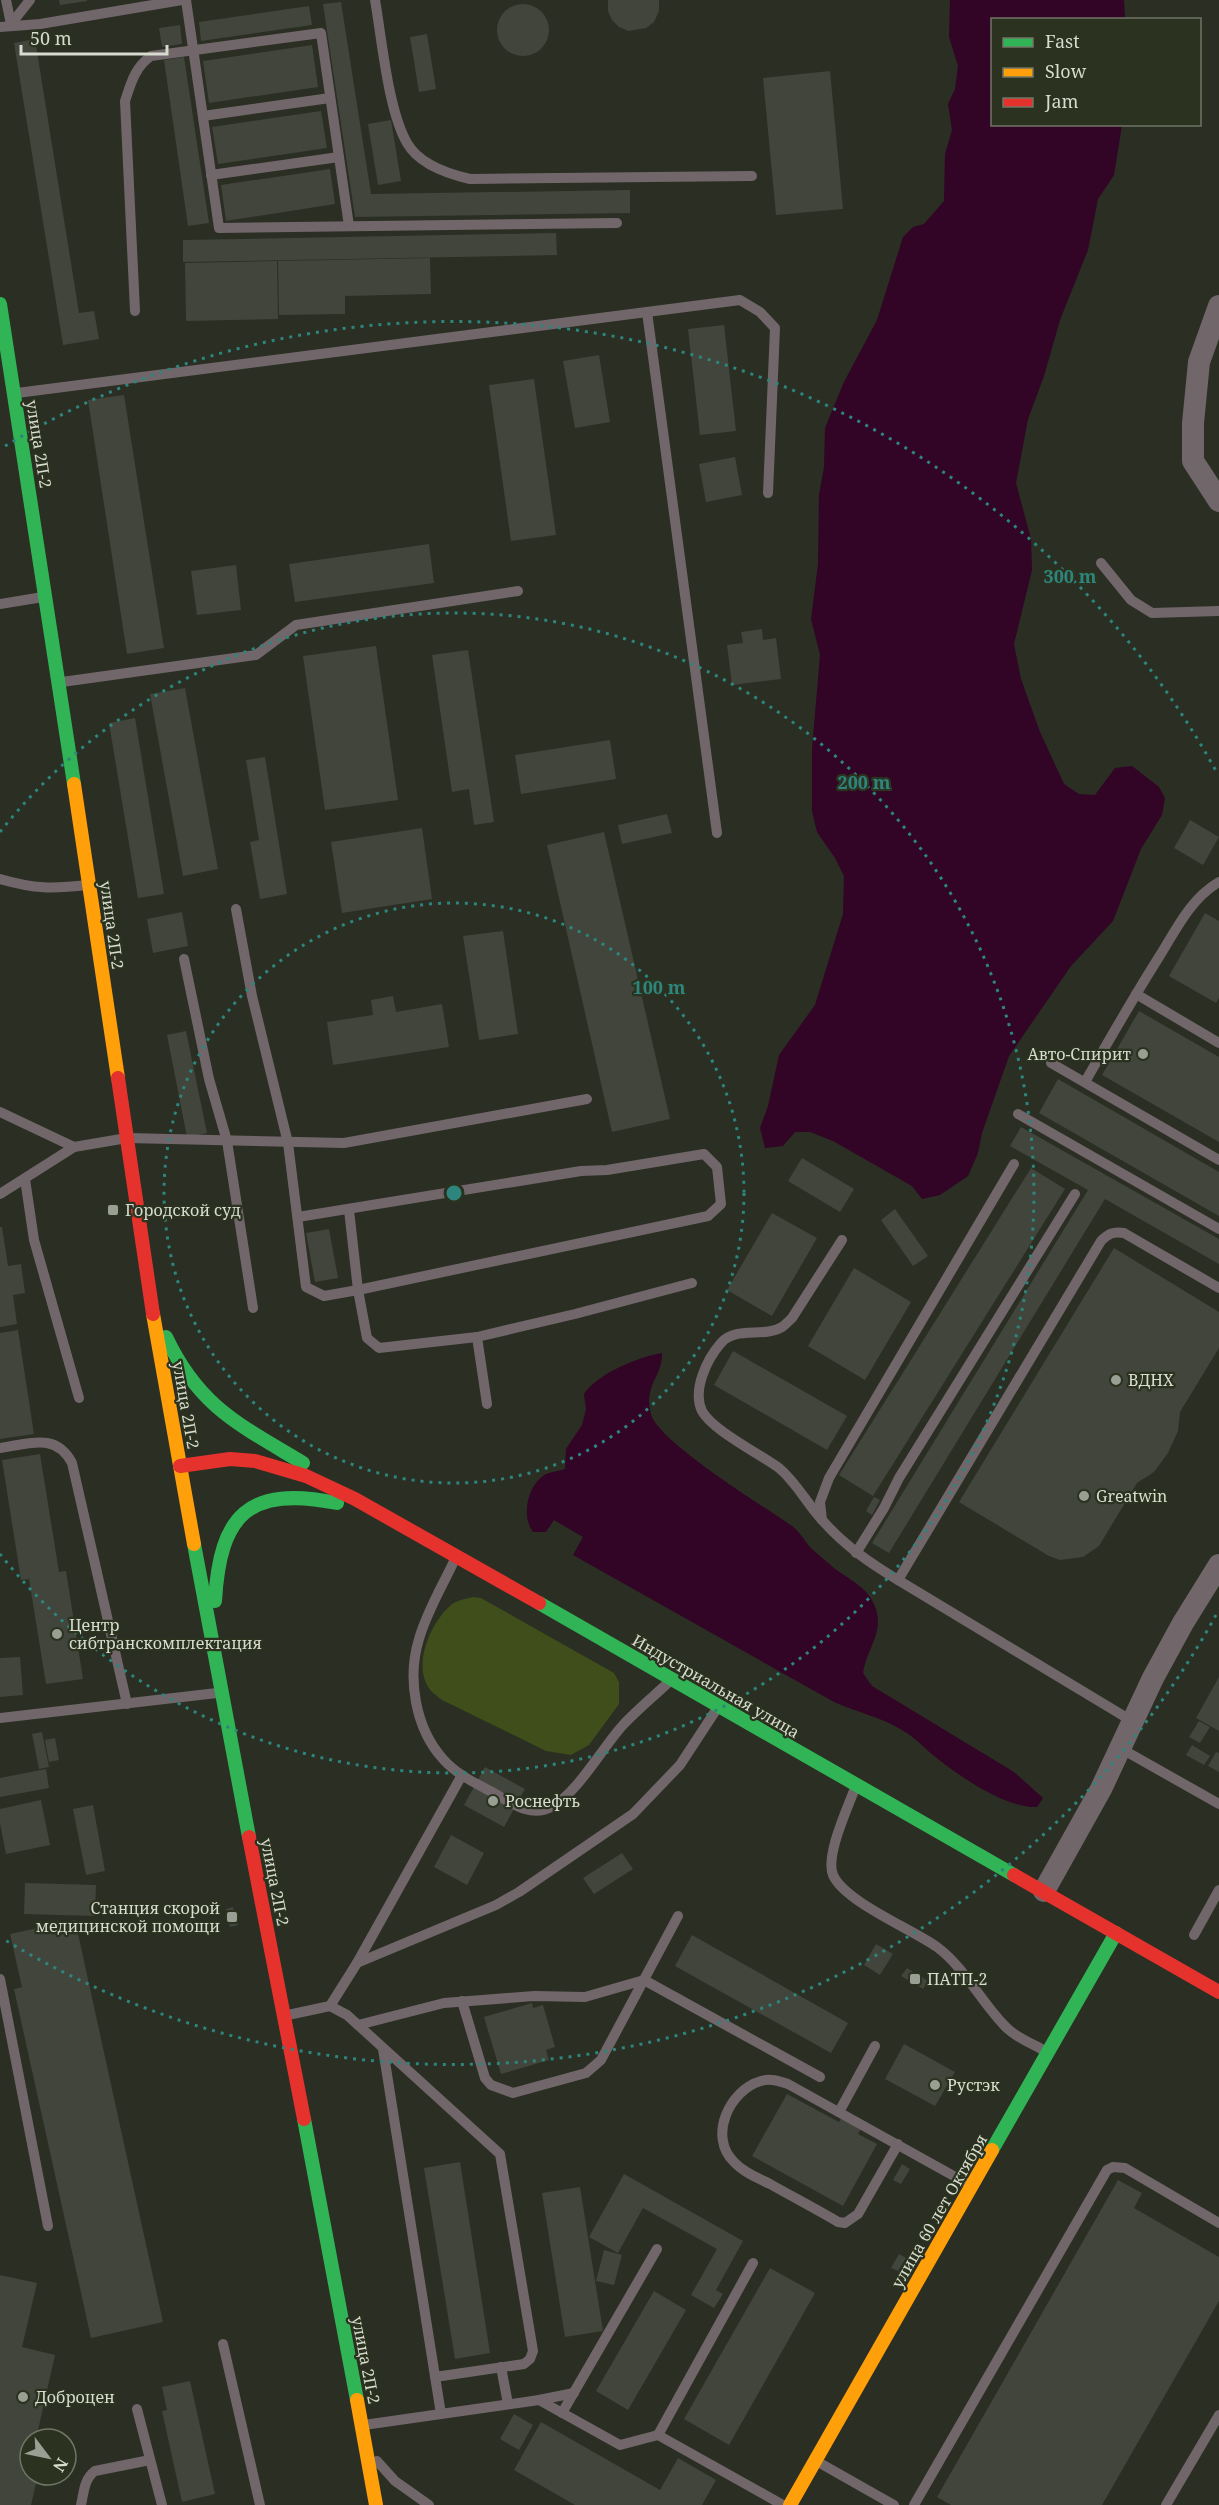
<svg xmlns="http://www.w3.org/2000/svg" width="1219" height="2505" font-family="'Noto Serif',serif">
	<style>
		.green { fill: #3f4e1a }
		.water { fill: #320425 }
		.building { fill: #41453c }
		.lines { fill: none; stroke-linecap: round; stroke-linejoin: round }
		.lane { stroke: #71666a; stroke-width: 10 }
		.street { stroke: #71666a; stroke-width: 22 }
		.fast { stroke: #30b455; stroke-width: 14 }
		.slow { stroke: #ff9f0a; stroke-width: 14 }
		.jam { stroke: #e5322d; stroke-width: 14 }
		.ring { fill: none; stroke: #2d857d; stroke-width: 3; stroke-dasharray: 3 6 }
		.poi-dot { fill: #9a9f93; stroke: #2b321f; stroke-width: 2 }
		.labels { text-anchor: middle; stroke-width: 4.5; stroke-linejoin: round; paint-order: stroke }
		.street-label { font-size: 16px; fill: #d7dccf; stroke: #2b321f }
		.poi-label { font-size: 16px; fill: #d7dccf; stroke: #2b321f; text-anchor: start }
		.centre { fill: #2d857d; stroke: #2b321f; stroke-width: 3 }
		.ring-label { font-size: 18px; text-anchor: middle; font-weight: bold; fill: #2d857d; stroke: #2b321f; stroke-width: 4.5; stroke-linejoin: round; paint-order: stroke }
	</style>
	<rect width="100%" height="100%" fill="#2a2e23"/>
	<!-- green -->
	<path class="green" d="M473,1597L481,1598L614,1673L619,1682V1704L589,1745L571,1755L546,1751L442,1700C436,1695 429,1691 426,1683C415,1659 432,1621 451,1605C457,1600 465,1599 473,1597Z"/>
	<!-- water -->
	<g class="water">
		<polygon points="950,0 1124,0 1125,19 992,20 992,124 1122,125 1114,175 1098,199 1088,250 1060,320 1044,376 1028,419 1016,483 1031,539 1032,570 1014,644 1021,679 1040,732 1064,784 1079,794 1095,795 1115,768 1132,766 1159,787 1165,798 1162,815 1141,849 1113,921 1071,966 1009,1056 982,1133 978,1153 968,1176 940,1195 922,1199 912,1186 833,1141 810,1132 795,1132 783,1146 765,1148 760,1128 768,1106 779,1055 815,1005 843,914 844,876 835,858 817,832 812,811 812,749 820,655 811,619 818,564 819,495 824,467 825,428 844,382 877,320 903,237 913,227 924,224 944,201 945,154 952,130 948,104 955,89 958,66 949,37"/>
		<path d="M662,1353C663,1376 643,1385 651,1414C658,1442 765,1507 792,1526C799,1531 804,1540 810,1547C817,1554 826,1561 834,1568C848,1579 866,1586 874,1604C886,1631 867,1647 863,1673L872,1686L1014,1772L1043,1798L1037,1807C1006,1808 962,1778 938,1759C926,1750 915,1737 902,1730C881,1717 856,1712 834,1702L573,1555L583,1537L554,1520L546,1532H533C521,1516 527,1485 546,1474C551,1472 559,1471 565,1469L566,1449L582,1425L586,1409L584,1394C597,1374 638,1357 662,1353Z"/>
	</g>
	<!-- building -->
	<g class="building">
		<polygon points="59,0 87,0 87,1 60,5"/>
		<polygon points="608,0 659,0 659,11 654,22 646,28 628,31 619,27 612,20 608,11"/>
		<polygon points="341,2 371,194 630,190 630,213 355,217 323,4"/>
		<circle cx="523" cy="30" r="26"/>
		<polygon points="309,6 312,25 201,41 199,22"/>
		<polygon points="180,25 182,44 162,47 159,28"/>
		<polygon points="427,34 436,89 419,92 410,37"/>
		<polygon points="35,39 79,313 94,311 99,339 63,345 14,43"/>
		<polygon points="312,45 318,87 209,103 203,61"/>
		<polygon points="184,57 209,223 188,226 164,60"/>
		<polygon points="830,71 843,209 776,215 763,78"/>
		<polygon points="321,111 327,148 218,164 212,127"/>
		<polygon points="391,120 401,181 378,185 368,124"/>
		<polygon points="330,169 335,204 226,221 221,185"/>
		<polygon points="556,233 557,255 183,262 183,240"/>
		<polygon points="430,258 431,294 345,296 345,314 279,315 278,261"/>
		<polygon points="277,261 278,319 186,321 185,263"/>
		<polygon points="724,325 736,431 700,435 688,329"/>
		<polygon points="599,355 610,422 575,428 563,361"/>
		<polygon points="534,379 556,535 511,541 489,385"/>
		<polygon points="124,395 164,648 127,654 88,400"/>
		<polygon points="735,457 742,495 706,502 699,464"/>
		<polygon points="429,544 434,583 295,602 289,564"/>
		<polygon points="236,565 241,610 197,615 191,571"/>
		<polygon points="762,629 763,640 776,638 781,679 732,685 727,645 743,643 741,632"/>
		<polygon points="376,646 398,800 325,810 303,656"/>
		<polygon points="468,650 494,822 474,825 469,789 452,792 432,655"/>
		<polygon points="185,688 218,869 183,876 150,694"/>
		<polygon points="135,718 164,894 138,898 109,723"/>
		<polygon points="610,740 616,779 521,794 515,755"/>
		<polygon points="265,757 287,894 260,899 250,842 259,840 246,760"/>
		<polygon points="667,814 672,833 622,844 618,825"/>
		<polygon points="1190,820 1219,837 1203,865 1174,848"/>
		<polygon points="422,828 432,899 342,913 331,842"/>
		<polygon points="604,832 670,1119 612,1132 547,845"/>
		<polygon points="182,912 188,946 153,953 147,919"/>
		<polygon points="1205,913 1219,921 1219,998 1216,1003 1169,976"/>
		<polygon points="503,931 518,1034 479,1040 463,936"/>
		<polygon points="393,996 396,1012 442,1004 449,1047 333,1065 327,1022 373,1015 371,1000"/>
		<polygon points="1139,1011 1219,1057 1219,1142 1102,1075"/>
		<polygon points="186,1031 207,1133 187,1137 167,1035"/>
		<polygon points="1058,1079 1219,1172 1219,1216 1039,1113"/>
		<polygon points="1021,1127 1219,1239 1219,1264 1105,1199 889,1553 872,1543 1088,1190 1010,1146"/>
		<polygon points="802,1158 854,1189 840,1212 788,1181"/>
		<polygon points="1031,1168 1065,1189 873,1496 839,1475"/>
		<polygon points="895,1209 928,1256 913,1266 881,1220"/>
		<polygon points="772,1213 817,1238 772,1316 727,1290"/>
		<polygon points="0,1227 2,1227 8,1266 21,1264 25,1293 13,1295 17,1324 0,1327"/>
		<polygon points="329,1229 338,1278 315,1282 306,1233"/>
		<polygon points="1114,1248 1219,1312 1219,1348 1180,1412 1178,1431 1168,1453 1154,1472 1137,1483 1099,1546 1083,1557 1060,1560 1049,1556 959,1502"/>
		<polygon points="854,1268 911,1302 865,1380 808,1346"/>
		<polygon points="18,1330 34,1434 0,1439 0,1333"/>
		<polygon points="733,1351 847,1416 827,1450 714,1385"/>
		<polygon points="40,1454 59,1572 66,1571 83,1679 46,1684 29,1579 21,1580 2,1460"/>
		<polygon points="874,1497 880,1500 872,1515 866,1511"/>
		<polygon points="20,1657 23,1695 0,1697 0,1658"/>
		<polygon points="1219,1677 1219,1731 1196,1718"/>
		<polygon points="1199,1721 1210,1727 1200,1743 1189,1737"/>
		<polygon points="42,1732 49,1767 39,1769 32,1734"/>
		<polygon points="55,1738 59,1760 49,1762 45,1740"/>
		<polygon points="1192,1745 1210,1756 1204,1765 1186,1755"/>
		<polygon points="1216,1752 1219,1753 1219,1772 1208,1766"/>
		<polygon points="485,1767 525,1789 504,1827 464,1805"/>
		<polygon points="46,1769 49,1788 0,1797 0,1778"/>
		<polygon points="41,1800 50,1845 6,1854 0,1823 0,1809"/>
		<polygon points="93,1805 105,1871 86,1875 73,1809"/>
		<polygon points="451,1835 484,1853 467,1885 434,1867"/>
		<polygon points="622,1853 633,1869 594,1894 583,1878"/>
		<polygon points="25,1883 96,1885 95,1916 24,1914"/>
		<polygon points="233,1907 238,1925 230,1927 226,1909"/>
		<polygon points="75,1920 163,2322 91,2338 14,1989 22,1987 10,1934"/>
		<polygon points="692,1935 848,2023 831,2053 675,1966"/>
		<polygon points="876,1944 893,1954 880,1975 864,1965"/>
		<polygon points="907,1968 928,1981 923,1989 901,1976"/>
		<polygon points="532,2003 533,2008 543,2005 555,2047 546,2050 549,2060 501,2074 484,2017"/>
		<polygon points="904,2044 955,2072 935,2106 885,2079"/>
		<polygon points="787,2094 839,2122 842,2117 861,2128 858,2134 877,2144 843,2206 752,2156"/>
		<polygon points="460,2162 490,2353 455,2359 424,2168"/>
		<polygon points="902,2164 910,2169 901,2184 893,2180"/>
		<polygon points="624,2174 743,2241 716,2290 723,2294 714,2308 691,2295 717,2249 643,2208 618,2253 589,2237"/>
		<polygon points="1118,2180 1142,2193 1134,2208 1219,2257 1219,2301 1102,2505 951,2505 937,2497"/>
		<polygon points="580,2187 603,2331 565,2337 542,2193"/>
		<polygon points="604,2250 622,2255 614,2285 596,2281"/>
		<polygon points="899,2254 906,2258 898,2271 891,2268"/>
		<polygon points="770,2268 815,2293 729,2445 684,2419"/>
		<polygon points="0,2275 37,2283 22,2347 55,2355 36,2439 30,2439 30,2475 38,2475 31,2505 0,2505"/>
		<polygon points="654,2291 686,2310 628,2410 596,2391"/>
		<polygon points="190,2381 215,2494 182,2502 162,2411 167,2410 162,2387"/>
		<polygon points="514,2414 533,2425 519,2450 500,2439"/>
		<polygon points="541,2422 660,2490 678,2458 716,2480 702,2505 575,2505 514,2470"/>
	</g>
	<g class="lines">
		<!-- lane -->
		<g class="lane">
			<polyline points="6,0 11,24"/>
			<polyline points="186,0 219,228 617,223"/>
			<path d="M375,0C382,40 388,110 407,143C419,164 448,174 470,179L752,176"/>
			<polyline points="11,24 30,0"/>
			<polyline points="0,27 40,24 182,0"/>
			<polyline points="203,116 330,98"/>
			<polyline points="211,175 339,157"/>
			<path d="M135,311L125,101C131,83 135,67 151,56L321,33L349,226"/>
			<polyline points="647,312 717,833"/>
			<polyline points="17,393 740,300 760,312 775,328 768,493"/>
			<polyline points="1101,563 1131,600 1152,613 1219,611"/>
			<polyline points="0,604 43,597"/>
			<polyline points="62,682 256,655 296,625 518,591"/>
			<path d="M0,879C35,889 52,889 88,885"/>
			<polyline points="236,909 252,996 288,1143 306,1287 324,1296 358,1290 708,1216 721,1204 717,1167 704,1154 607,1170 581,1171 298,1217"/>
			<polyline points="184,959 209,1079 227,1141 253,1308"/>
			<polyline points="1136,994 1219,1043"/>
			<polyline points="1051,1063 1219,1160"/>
			<path d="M1085,1082C1109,1040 1133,998 1159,957C1176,930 1190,899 1219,882"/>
			<polyline points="0,1112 74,1147 127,1138 344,1143 587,1099"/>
			<polyline points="1018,1114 1219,1229"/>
			<polyline points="25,1179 34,1240 79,1398"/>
			<polyline points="0,1194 74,1147"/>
			<polyline points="349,1210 358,1290 367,1338 379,1348 477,1337 575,1314 692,1283"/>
			<path d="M842,1240L792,1318C789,1321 785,1325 782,1327C764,1338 735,1326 721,1343C707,1359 692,1390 702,1411C712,1430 760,1454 779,1468C797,1483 807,1504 823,1521C845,1546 870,1563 898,1580"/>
			<polyline points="477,1337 487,1404"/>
			<path d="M0,1448C29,1444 56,1432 72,1463L127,1704"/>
			<polyline points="822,1520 820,1502 829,1478 1014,1164"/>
			<polyline points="856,1553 884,1508 899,1478 1075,1194"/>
			<path d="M455,1559C443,1585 427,1611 419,1639C407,1678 415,1728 443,1759C456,1774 475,1783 492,1792C510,1802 530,1818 551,1807C577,1794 602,1748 623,1725C637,1710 654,1696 670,1681"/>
			<polyline points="0,1718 217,1693"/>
			<path d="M1132,1721L898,1580L1101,1241C1108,1234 1113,1231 1124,1233L1219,1288"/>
			<polyline points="1120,1748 1219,1804"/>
			<path d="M855,1788C848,1807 825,1856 833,1875C845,1902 912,1929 937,1947C964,1967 980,2000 1003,2024C1013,2036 1031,2043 1045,2051"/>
			<polyline points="1194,1935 1219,1890"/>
			<polyline points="357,1963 496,1905 519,1892 633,1814 680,1765 718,1707"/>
			<polyline points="0,1979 48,2226"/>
			<polyline points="462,2001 485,2078 491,2085 513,2093 586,2073 601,2060 678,1916"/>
			<polyline points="330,2006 347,2015 500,2154 533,2351 530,2359 524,2364 435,2377"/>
			<polyline points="288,2015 330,2006 357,1963 462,1775"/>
			<polyline points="358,2025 444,2003 534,1996 585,1997 644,1980 820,2077"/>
			<polyline points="383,2049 441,2414"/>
			<polyline points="839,2112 875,2046"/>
			<path d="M898,2144L858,2214L845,2223L838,2222C816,2209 793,2197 770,2184C758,2178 743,2172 734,2162C708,2137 729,2090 761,2081C770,2078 779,2081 788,2084L970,2185"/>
			<polyline points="223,2344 260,2505"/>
			<polyline points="501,2367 508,2404"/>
			<polyline points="539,2400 574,2393"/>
			<polyline points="137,2409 162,2505"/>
			<polyline points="562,2413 657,2249"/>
			<polyline points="364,2425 539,2400 620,2445 658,2435 783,2505"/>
			<polyline points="658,2435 753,2263"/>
			<polyline points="377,2461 395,2481 429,2505"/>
			<polyline points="818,2462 894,2505"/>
			<path d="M81,2505C84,2492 84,2479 95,2471L150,2460"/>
			<polyline points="914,2505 1107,2170 1113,2167 1125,2168 1219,2223"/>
			<polyline points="1166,2505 1219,2415"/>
		</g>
		<!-- street -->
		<g class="street">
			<polyline points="1219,306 1199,362 1193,423 1193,461 1219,501"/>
			<polyline points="1044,1891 1101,1789 1153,1678 1183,1623 1219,1565"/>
		</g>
		<!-- fast -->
		<g class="fast">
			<polyline points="0,304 74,784"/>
			<path d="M166,1337C199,1407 240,1425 303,1463"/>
			<polyline points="194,1544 249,1837"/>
			<path d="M215,1601C220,1515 248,1485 337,1503"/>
			<polyline points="539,1603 1014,1875"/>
			<polyline points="304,2119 357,2400"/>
			<polyline points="992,2150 1116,1933"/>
		</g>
		<!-- slow -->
		<g class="slow">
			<polyline points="74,784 118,1078"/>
			<polyline points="153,1314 194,1544"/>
			<polyline points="357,2400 376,2505"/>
			<polyline points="790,2505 992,2150"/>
		</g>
		<!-- jam -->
		<g class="jam">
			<polyline points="118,1078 153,1314"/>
			<polyline points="180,1466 230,1459 255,1461 306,1476 355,1499 539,1603"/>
			<polyline points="249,1837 304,2119"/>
			<polyline points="1014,1875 1219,1992"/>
		</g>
	</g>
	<!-- distance rings -->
	<g class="ring">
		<circle cx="454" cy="1193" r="290"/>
		<path d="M0 832A580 580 0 1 1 0 1554"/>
		<path d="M1216 1615A871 871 0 0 1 5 1940M5 446A871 871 0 0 1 1216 771"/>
	</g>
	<!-- markers -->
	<g class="poi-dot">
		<circle cx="1143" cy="1054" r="6"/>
		<rect x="107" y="1204" width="12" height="12" rx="3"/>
		<circle cx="1116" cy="1380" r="6"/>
		<circle cx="1084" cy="1496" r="6"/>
		<circle cx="57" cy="1634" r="6"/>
		<circle cx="493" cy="1801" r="6"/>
		<rect x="226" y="1911" width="12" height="12" rx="3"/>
		<rect x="909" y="1973" width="12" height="12" rx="3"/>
		<circle cx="935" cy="2085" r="6"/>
		<circle cx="23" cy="2397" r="6"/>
	</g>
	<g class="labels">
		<!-- street labels -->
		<g class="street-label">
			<text transform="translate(39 444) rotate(81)" y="6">улица 2П-2</text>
			<text transform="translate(112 925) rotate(82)" y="6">улица 2П-2</text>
			<text transform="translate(186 1405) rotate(80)" y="6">улица 2П-2</text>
			<text transform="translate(716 1686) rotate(30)" y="6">Индустриальная улица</text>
			<text transform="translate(275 1882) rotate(79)" y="6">улица 2П-2</text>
			<text transform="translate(939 2211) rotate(-60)" y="6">улица 60 лет Октября</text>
			<text transform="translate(366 2360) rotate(79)" y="6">улица 2П-2</text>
		</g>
		<!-- poi labels -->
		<g class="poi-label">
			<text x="1131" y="1060" text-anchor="end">Авто-Спирит</text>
			<text x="125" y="1216">Городской суд</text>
			<text x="1128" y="1386">ВДНХ</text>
			<text x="1096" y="1502">Greatwin</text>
			<text x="69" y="1631">Центр<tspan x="69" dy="18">сибтранскомплектация</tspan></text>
			<text x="505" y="1807">Роснефть</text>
			<text x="220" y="1914" text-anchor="end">Станция скорой<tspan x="220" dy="18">медицинской помощи</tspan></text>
			<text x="927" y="1985">ПАТП-2</text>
			<text x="947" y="2091">Рустэк</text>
			<text x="35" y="2403">Доброцен</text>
		</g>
	</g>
	<circle cx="454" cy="1193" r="9" class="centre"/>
	<g class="ring-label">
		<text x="1070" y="583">300 m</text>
		<text x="864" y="789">200 m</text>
		<text x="659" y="994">100 m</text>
	</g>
	<!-- legend -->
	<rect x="991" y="18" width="210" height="108" fill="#2b321f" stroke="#707665" stroke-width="1.5"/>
	<rect x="1003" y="38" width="30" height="9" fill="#30b455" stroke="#707665" stroke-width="1.5"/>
	<text x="1045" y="48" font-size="18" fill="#d7dccf">Fast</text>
	<rect x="1003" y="68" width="30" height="9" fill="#ff9f0a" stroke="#707665" stroke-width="1.5"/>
	<text x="1045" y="78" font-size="18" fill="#d7dccf">Slow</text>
	<rect x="1003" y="98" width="30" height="9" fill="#e5322d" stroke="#707665" stroke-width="1.5"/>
	<text x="1045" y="108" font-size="18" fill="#d7dccf">Jam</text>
	<!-- north arrow -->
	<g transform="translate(48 2457) rotate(122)"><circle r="28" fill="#2b321f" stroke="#707665" stroke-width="1.5"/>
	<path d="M0-4.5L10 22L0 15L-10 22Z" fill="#9a9f93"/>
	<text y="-9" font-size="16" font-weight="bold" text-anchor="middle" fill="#d7dccf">N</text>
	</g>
	<!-- scale -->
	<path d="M21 45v9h146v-9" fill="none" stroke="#d7dccf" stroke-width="3"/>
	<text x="30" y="45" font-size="18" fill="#d7dccf" stroke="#2b321f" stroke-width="4.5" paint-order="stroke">50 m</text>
</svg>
